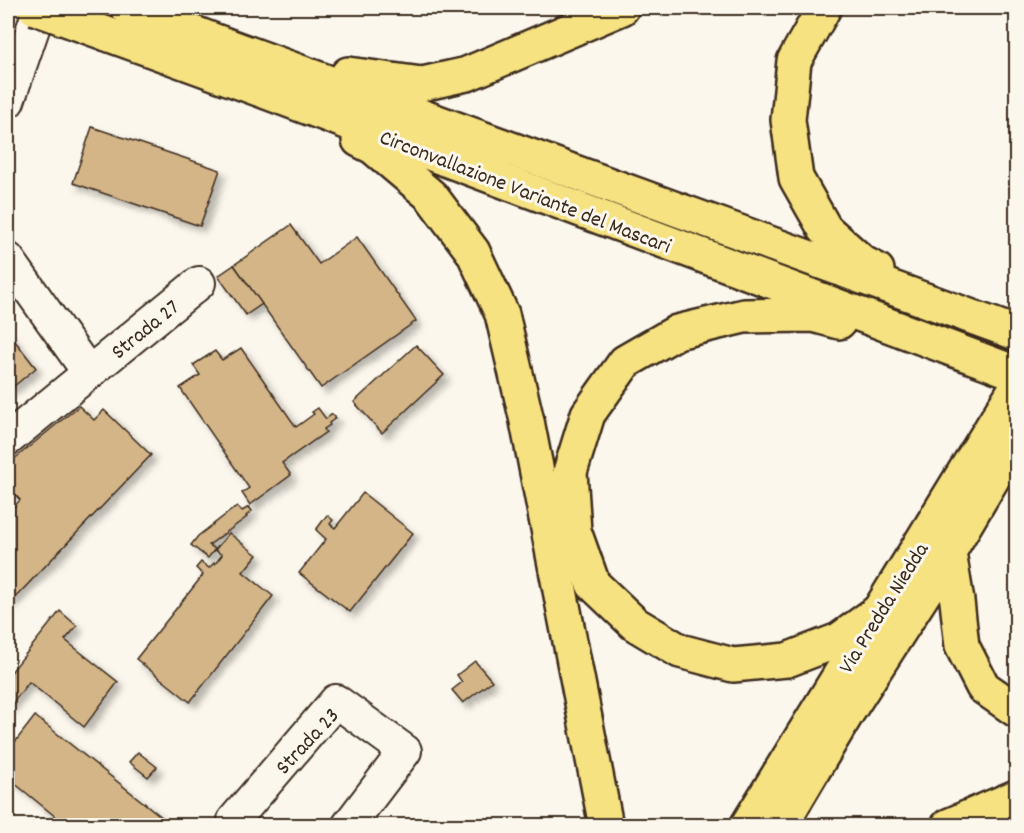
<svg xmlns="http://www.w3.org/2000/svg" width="1024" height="833" font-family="Dekko,sans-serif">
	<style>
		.building { fill: #d4b588; stroke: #3b2a1e; stroke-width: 1.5; filter: url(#shadow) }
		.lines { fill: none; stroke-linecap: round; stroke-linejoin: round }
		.minor-casing { stroke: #3b2a1e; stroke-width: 36 }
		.major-casing { stroke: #3b2a1e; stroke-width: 38 }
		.highway-casing { stroke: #3b2a1e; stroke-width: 38 }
		.minor { stroke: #fbf7ec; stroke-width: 32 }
		.major { stroke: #f7e281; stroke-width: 33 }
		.highway { stroke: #f7e281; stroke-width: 33 }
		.highway-bridge-casing { stroke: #3b2a1e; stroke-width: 38; stroke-linecap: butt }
		.highway-bridge { stroke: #f7e281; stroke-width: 33 }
		.labels { text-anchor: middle; stroke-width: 6; stroke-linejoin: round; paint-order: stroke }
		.street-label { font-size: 22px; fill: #3b2a1e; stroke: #fbf7ec }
	</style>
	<defs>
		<filter id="shadow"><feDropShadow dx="5.5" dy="5.5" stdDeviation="3" flood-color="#0004"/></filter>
	</defs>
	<rect width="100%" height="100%" fill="#fbf7ec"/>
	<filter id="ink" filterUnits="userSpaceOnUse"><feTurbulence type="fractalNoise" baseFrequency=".0167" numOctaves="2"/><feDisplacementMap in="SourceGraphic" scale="12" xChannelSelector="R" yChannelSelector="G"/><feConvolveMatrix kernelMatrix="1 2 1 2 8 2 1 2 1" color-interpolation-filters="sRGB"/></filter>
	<g filter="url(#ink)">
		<!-- building -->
		<g class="building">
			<polygon points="92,127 220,170 200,226 73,183"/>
			<polygon points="291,225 319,264 357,237 416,321 321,388 234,265"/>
			<polygon points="234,265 262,304 246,315 218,276"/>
			<polygon points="8,332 36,368 8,391"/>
			<polygon points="416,345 444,375 382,433 354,402"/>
			<polygon points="241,348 296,427 314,414 312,412 318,408 326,419 332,414 336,418 329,423 330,425 324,429 326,432 282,463 291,475 250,505 242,493 249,488 180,388 200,375 193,365 215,351 222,360"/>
			<polygon points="79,406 94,420 104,410 151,455 10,603 8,600 8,513 20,500 8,487 8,485 14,479 8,472 8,464"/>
			<polygon points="363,493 413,533 350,612 299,573 326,539 316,530 327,515 333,520 330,524 335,528"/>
			<polygon points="237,506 242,511 249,507 252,511 246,516 247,517 209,545 215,549 208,558 191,545 198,536"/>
			<polygon points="229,533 257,555 243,572 273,596 190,702 136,659 203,575 196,568 201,562 209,568 214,563 215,564 222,555 215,550"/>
			<polygon points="60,611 77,626 65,640 118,682 84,727 29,682 8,709 8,676"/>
			<polygon points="475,661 492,681 463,703 452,690 462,682 457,675"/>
			<polygon points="35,716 173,826 67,826 8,778 8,751"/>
			<polygon points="138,752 157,767 148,777 129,762"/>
			<polygon points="428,815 441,826 419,826"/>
		</g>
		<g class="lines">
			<!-- minor casing -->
			<g class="minor-casing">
				<g id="minor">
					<polyline points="8,101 40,8"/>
					<polyline points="8,259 89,373"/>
					<polyline points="8,439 199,283"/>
					<polyline points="240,826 234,820 336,701 405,751 348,826"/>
				</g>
			</g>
			<!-- major casing -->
			<g class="major-casing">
				<g id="major">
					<path d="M747,826C836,679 927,534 1016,388"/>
					<polyline points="780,826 847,713 931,582 1016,439"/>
				</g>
			</g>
			<!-- highway casing -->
			<g class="highway-casing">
				<g id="highway">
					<polyline points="128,8 215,41 1016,333"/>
					<polyline points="824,8 794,61 788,120 796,178 825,229 863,263 877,270"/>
					<polyline points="107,34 261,90 1016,373"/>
					<polyline points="348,74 422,84 467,74 622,8"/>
					<polyline points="359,140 373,147 431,196 473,252 502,314 527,421 606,826"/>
					<polyline points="839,322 813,315 744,316 677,332 625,362 588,414 570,472 574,531 593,584 635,624 680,651 733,665 787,660 839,640 880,610"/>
					<polyline points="949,552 957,601 962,646 983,687 1016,710"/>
					<polyline points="948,826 1016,797"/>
				</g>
			</g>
			<!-- minor -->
			<use href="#minor" class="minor"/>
			<!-- major -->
			<use href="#major" class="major"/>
			<!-- highway -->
			<use href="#highway" class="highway"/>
			<!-- highway-bridge casing -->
			<g class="highway-bridge-casing">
				<polyline id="highway-bridge" points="35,8 107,34"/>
			</g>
			<!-- highway-bridge -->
			<use href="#highway-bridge" class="highway-bridge"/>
		</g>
	</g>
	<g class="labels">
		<!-- street labels -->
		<g class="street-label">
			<text transform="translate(526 190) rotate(21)" y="8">Circonvallazione Variante del Mascari</text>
			<text transform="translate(144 328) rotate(-39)" y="8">Strada 27</text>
			<text transform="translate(882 607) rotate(-58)" y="8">Via Predda Niedda</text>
			<text transform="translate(306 740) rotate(-47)" y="8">Strada 23</text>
		</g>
	</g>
	<!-- margin -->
	<rect width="1024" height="833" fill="none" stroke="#fbf7ec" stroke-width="30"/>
	<rect x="15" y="15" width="994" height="803" fill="none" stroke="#3b2a1e" stroke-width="2" filter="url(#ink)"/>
</svg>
